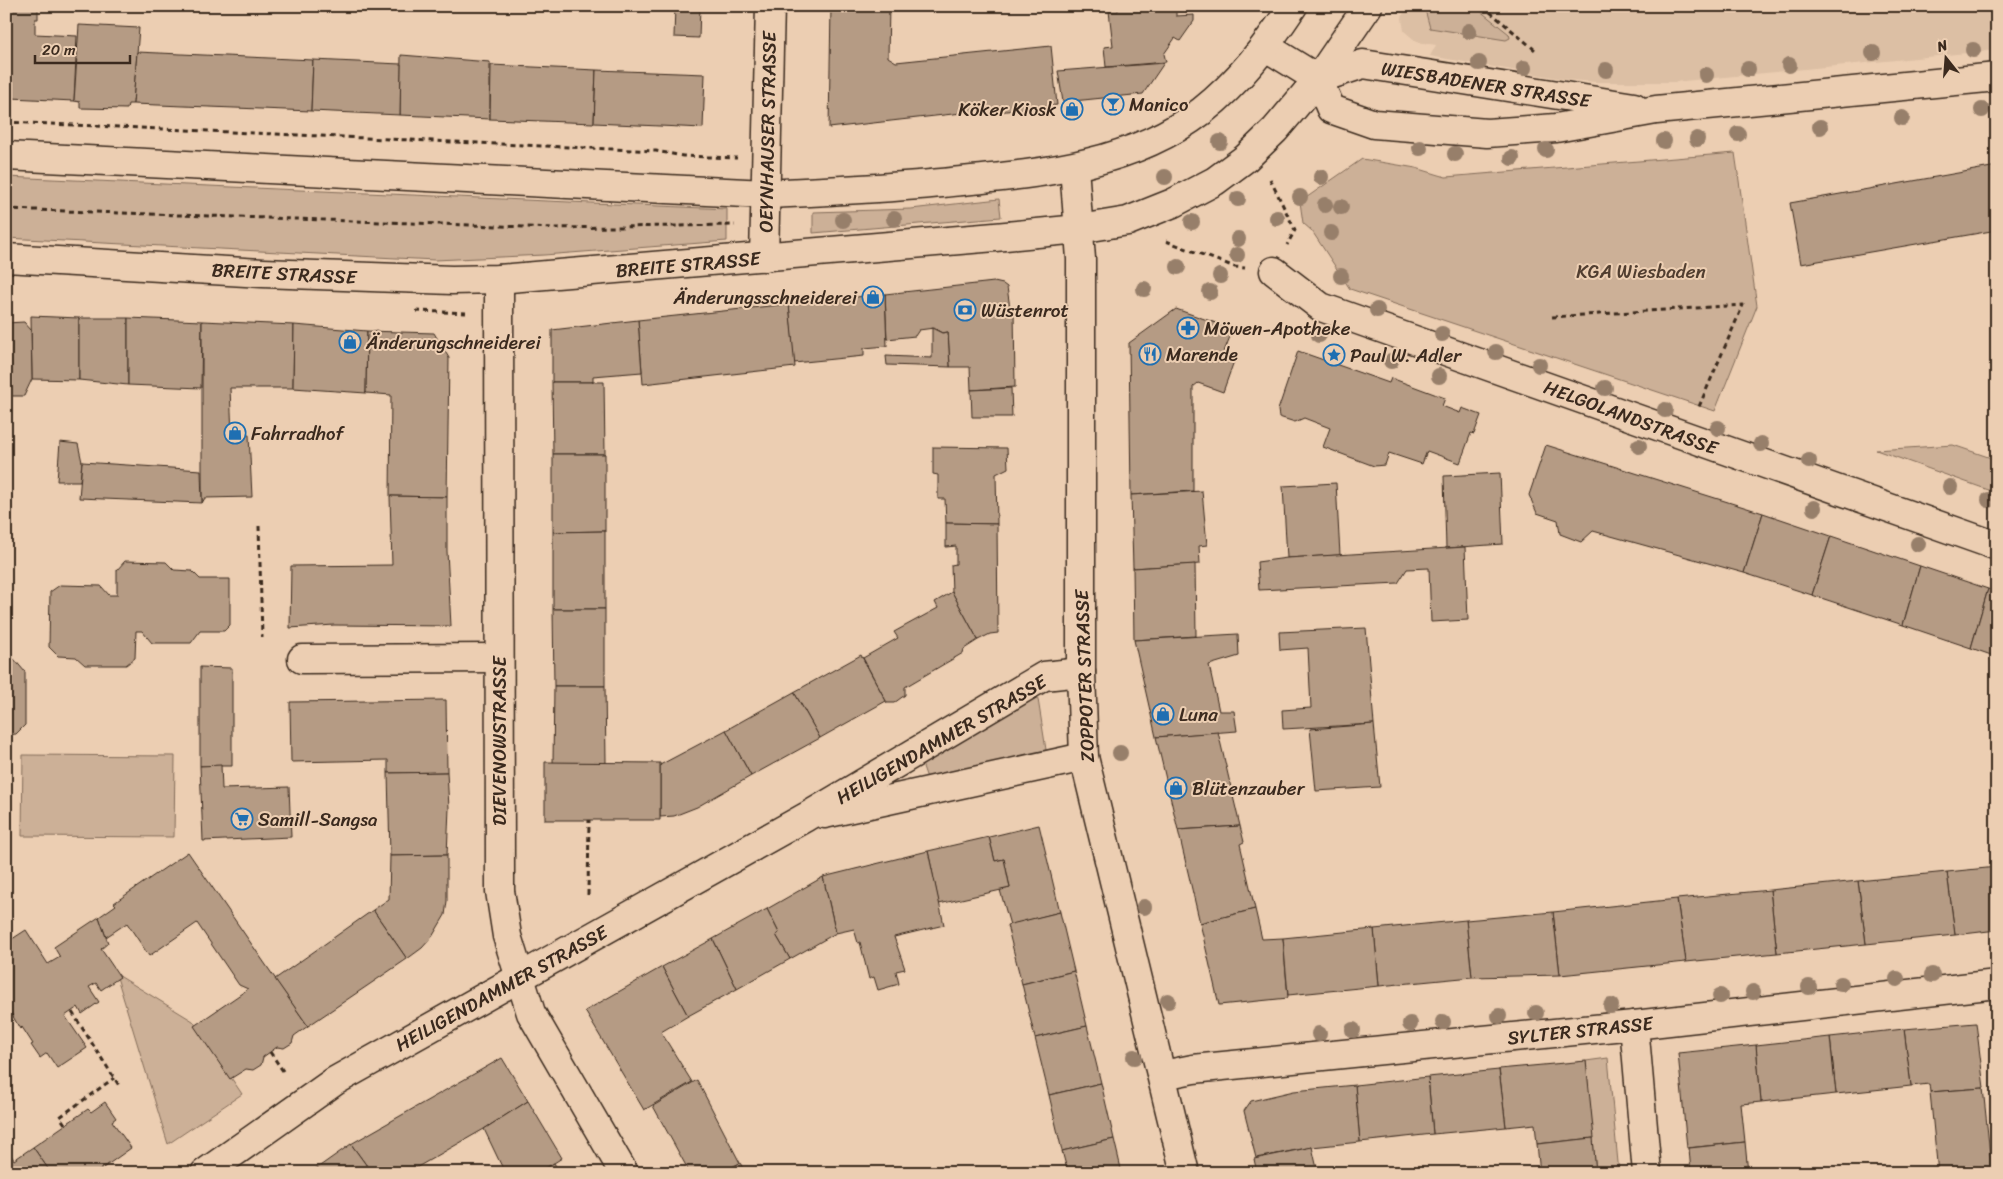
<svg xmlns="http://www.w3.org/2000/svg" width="2003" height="1179" font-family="Sriracha,sans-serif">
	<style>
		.built { fill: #dcbfa4 }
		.green { fill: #ccb097; stroke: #846d5a }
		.building { fill: #b59b84; stroke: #3b2a1e }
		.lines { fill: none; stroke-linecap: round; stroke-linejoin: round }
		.minor-casing { stroke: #3b2a1e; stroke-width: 31 }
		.tertiary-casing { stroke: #3b2a1e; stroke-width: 31 }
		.secondary-casing { stroke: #3b2a1e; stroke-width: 31 }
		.path { stroke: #3b2a1e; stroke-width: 3; stroke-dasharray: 5 4; stroke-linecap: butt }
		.minor { stroke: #ecceb2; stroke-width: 28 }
		.tertiary { stroke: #ecceb2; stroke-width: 28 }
		.secondary { stroke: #ecceb2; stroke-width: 28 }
		.tree { fill: #977f6a }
		.labels { text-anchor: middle; stroke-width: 4; stroke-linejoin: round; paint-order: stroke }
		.street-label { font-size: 19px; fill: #3b2a1e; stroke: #ecceb2 }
		.poi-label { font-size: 19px; fill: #3b2a1e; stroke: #ecceb2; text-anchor: start }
		.park-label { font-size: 19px; fill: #513e30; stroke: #ecceb2 }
	</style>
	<rect width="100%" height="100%" fill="#ecceb2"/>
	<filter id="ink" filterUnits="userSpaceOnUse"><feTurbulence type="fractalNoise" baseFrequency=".02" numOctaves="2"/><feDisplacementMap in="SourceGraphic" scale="10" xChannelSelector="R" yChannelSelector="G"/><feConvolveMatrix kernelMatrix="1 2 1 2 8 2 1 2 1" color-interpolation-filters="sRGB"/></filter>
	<g filter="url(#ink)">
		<!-- built -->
		<polygon class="built" points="1406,6 1997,6 1997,50 1674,82 1596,82 1569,80 1430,56 1436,45 1417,42 1404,31 1402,18"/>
		<!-- green -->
		<g class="green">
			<polygon points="1424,6 1474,6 1509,34 1510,38 1506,40 1430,28"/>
			<polygon points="1735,153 1757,306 1715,411 1350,289 1312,231 1303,223 1300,202 1362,159 1416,168 1446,177"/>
			<polygon points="6,177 727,209 727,241 544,255 435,260 6,238"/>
			<polygon points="999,199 1001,217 813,233 813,212 911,209"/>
			<polygon points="1953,445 1997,460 1997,493 1876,450"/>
			<polygon points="1037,693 1047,756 929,784 920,758"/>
			<polygon points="23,755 175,756 174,837 22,836"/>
			<polygon points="116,974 193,1021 242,1094 168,1144"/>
			<polygon points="1608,1058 1619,1173 1596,1173 1586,1061"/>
		</g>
		<!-- building -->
		<g class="building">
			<polygon points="7,6 38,6 38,19 35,19 35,34 77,36 74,101 11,98"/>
			<polygon points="675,6 700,6 699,38 674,37"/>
			<polygon points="831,6 889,6 888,57 896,62 1051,46 1057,105 998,112 997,109 829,128"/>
			<polygon points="1118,6 1176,6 1176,16 1194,15 1194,21 1180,41 1175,38 1164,54 1166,62 1106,67 1104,47 1113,46 1109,11 1118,11"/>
			<polygon points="79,25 139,28 133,104 128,104 127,109 80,108 80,102 74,101"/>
			<polygon points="6,44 9,44 11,98 6,98"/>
			<polygon points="137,52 313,60 311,111 133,104"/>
			<polygon points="401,55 490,62 490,119 400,115"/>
			<polygon points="313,60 401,64 400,115 311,111"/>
			<polygon points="1164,63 1143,94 1063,102 1058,71"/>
			<polygon points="491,65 596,70 594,123 490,119"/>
			<polygon points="596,70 705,74 703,128 594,123"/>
			<polygon points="1997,166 1997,230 1801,264 1790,203"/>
			<polygon points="994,282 1003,284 1007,287 1010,308 1014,308 1015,387 971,390 970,367 950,367 948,332 942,333 934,328 919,330 915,336 887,339 885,294"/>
			<polygon points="885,294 887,346 864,348 864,356 794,363 789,304"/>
			<polygon points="789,304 795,367 643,384 638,320"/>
			<polygon points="1176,309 1233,329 1222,357 1234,361 1223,392 1198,383 1193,387 1193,491 1131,495 1129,343"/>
			<polygon points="31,316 79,318 79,380 32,379"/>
			<polygon points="79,318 128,318 128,385 79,380"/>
			<polygon points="128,318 202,321 201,388 128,385"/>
			<polygon points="638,320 642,372 593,376 593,382 552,382 552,330"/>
			<polygon points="202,321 294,325 293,388 230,388 232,435 249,435 252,497 205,498 202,503"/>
			<polygon points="24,322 31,330 32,379 24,396 6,396 6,323"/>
			<polygon points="294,325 367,331 366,393 293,388"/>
			<polygon points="932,328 942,333 948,332 950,367 887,365 886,356 932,358"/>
			<polygon points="367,331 434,333 449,358 447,497 390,496 391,395 366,393"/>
			<polygon points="1298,351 1389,383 1391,378 1445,398 1442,406 1460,413 1462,408 1481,415 1474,434 1471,433 1460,463 1427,451 1422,464 1389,453 1385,465 1374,466 1323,447 1330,428 1304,418 1295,422 1279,417 1278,410"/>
			<polygon points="552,382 604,382 605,454 553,454"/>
			<polygon points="1011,388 1012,417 972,417 971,390"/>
			<polygon points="60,442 78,444 82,462 80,481 57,481"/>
			<polygon points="1546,445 1763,513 1744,573 1593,531 1581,542 1560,534 1558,520 1537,513 1529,495"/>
			<polygon points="933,447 1007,448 1008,468 996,474 997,524 946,523 945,499 938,499 938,475 933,474"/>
			<polygon points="553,454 605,454 605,531 553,532"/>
			<polygon points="82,462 201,470 202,503 79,498"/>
			<polygon points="1500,473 1503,544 1446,548 1444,476"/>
			<polygon points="1336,483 1340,555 1287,558 1283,486"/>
			<polygon points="1202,491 1207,545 1199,546 1200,564 1133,568 1131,495"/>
			<polygon points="390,496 447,497 447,551 451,626 334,625 290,628 291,566 392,565"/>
			<polygon points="1763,513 1831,536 1812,595 1744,573"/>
			<polygon points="946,523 997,524 998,633 990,634 978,640 952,592 951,565 956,564 956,546 946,547"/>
			<polygon points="605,531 605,609 553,609 553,532"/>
			<polygon points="1831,536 1920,566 1903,625 1812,595"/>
			<polygon points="1465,547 1468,620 1431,622 1429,568 1407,569 1398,583 1259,590 1257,562 1287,558"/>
			<polygon points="125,561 166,562 174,570 192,571 200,579 230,579 230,625 224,631 200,631 191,643 152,643 142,631 136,631 135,658 126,665 85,665 76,657 58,656 49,647 50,592 60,585 101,586 109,595 117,595 117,570"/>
			<polygon points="1195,564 1196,636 1134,640 1133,568"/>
			<polygon points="1920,566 1988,589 1971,648 1903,625"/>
			<polygon points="1988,589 1997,592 1997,657 1971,648"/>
			<polygon points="952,592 978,640 964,649 963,653 905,687 905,695 894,703 887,703 863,658 898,638 894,632 938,608 935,602"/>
			<polygon points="553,609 605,609 605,686 554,686"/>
			<polygon points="1366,628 1374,724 1283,729 1282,710 1311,708 1308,648 1280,650 1279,632"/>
			<polygon points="1238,634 1239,656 1209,665 1219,711 1234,711 1237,731 1156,737 1134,640"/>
			<polygon points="861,655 886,701 820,738 794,692"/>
			<polygon points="6,659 14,659 25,672 25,725 16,734 6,735"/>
			<polygon points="200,667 232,668 232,766 200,766"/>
			<polygon points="554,686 605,686 606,763 553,763"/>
			<polygon points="794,692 820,738 751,776 726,730"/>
			<polygon points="446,700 447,772 388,773 388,760 291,762 290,702"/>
			<polygon points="1374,724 1380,787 1316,791 1310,729"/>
			<polygon points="726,730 751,776 697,807 674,816 660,817 660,765"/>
			<polygon points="1218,732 1240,826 1178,830 1156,737"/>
			<polygon points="545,762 660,763 660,820 545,820"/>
			<polygon points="221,765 222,789 289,787 291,837 203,841 200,766"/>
			<polygon points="447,772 449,808 447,855 390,856 388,773"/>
			<polygon points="1039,825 1060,912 1010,925 1000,890 1010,888 1004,859 995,861 989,837"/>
			<polygon points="1240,826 1244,842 1240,844 1255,909 1200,923 1178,830"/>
			<polygon points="989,837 995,861 1004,859 1010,888 939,904 928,851"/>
			<polygon points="928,851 944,925 894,937 905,969 896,971 899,984 878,990 874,977 869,979 860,942 858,943 854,929 836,933 823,877"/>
			<polygon points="188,852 308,1026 294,1036 292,1043 284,1048 277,1047 263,1057 261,1065 253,1070 246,1069 230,1079 194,1026 248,989 239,985 197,923 149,956 127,923 106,937 99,917 116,905 114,903"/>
			<polygon points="447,855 447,901 445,915 432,937 422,948 407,959 373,910 389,899 390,856"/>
			<polygon points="1997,867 1997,930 1955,935 1947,872"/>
			<polygon points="1947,872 1955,935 1866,944 1858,881"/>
			<polygon points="823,877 836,933 790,959 776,935 779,933 767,909"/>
			<polygon points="1858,881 1866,944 1777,953 1770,890"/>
			<polygon points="1770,890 1777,953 1686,962 1677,899"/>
			<polygon points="1677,899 1686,962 1560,975 1553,912"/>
			<polygon points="767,909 779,933 776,935 790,959 737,989 713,939"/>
			<polygon points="1255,909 1262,939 1283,938 1288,998 1219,1005 1200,923"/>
			<polygon points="373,910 407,959 308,1026 275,979"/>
			<polygon points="1060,912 1074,971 1022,984 1007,925"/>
			<polygon points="1553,912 1560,975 1472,977 1466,920"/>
			<polygon points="99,917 108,943 101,949 120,977 101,990 96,983 89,987 99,1002 82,1014 78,1007 65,1016 87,1048 57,1068 47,1053 40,1058 31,1045 33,1044 22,1027 20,1029 6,1004 6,943 26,930 48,964 60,957 54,947"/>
			<polygon points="1466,920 1472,977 1379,986 1374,929"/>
			<polygon points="1374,929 1379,986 1288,995 1283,938"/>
			<polygon points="713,939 737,989 688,1016 662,967"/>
			<polygon points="662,967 688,1016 661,1032 692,1082 644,1110 585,1011"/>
			<polygon points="1074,971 1087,1026 1035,1038 1022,984"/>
			<polygon points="1976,1023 1984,1088 1930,1092 1929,1084 1911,1086 1904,1029"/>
			<polygon points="1087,1026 1101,1083 1049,1095 1035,1038"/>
			<polygon points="1904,1029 1911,1086 1836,1094 1830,1037"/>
			<polygon points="1830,1037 1836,1094 1761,1102 1756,1045"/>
			<polygon points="1756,1045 1761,1102 1741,1104 1745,1142 1687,1148 1678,1053"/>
			<polygon points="502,1058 528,1101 484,1129 407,1173 372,1173 351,1144"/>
			<polygon points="1586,1061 1594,1138 1537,1144 1535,1124 1506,1127 1499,1069"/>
			<polygon points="1499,1070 1506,1127 1433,1134 1428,1077"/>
			<polygon points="1428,1077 1433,1134 1360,1142 1355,1085"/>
			<polygon points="697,1080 740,1163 720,1173 690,1173 653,1106"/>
			<polygon points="1101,1083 1114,1139 1062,1151 1049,1095"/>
			<polygon points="1355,1085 1360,1142 1312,1147 1256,1158 1244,1111 1251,1101 1294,1091"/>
			<polygon points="1983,1088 1992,1173 1938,1173 1930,1092"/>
			<polygon points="528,1101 562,1158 538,1173 505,1173 484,1129"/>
			<polygon points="105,1102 116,1118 112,1121 131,1148 96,1173 51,1173 33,1147 88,1109 91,1112"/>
			<polygon points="1593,1138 1596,1173 1540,1173 1537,1144"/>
			<polygon points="1114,1139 1122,1173 1068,1173 1062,1151"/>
			<polygon points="1745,1142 1748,1173 1691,1173 1689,1148"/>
			<polygon points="351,1144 372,1173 310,1173"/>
			<polygon points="33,1147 51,1173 6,1173 6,1154 9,1152 14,1160"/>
			<polygon points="1312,1147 1318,1173 1257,1173 1254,1159"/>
			<polygon points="554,1163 560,1173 538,1173"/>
			<polygon points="740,1163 746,1173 720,1173"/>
		</g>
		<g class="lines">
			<!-- minor casing -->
			<g class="minor-casing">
				<g id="minor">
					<polyline points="1074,167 1081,259 1081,672 1084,757 1185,1173"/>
					<polyline points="764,257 770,6"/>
					<polyline points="1274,271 1321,307 1997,546"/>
					<polyline points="499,279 500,891 507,936 531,1013 624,1173"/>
					<polyline points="302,659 499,658"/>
					<polyline points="824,814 1084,757"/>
					<polyline points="1634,1025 1647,1173"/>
					<polyline points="1163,1075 1193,1069 1634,1025 1997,984"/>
					<polyline points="205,1173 335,1081 806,817 1044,676 1081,672"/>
				</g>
			</g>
			<!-- tertiary casing -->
			<g class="tertiary-casing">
				<g id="tertiary">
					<polyline points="1266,47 1318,79 1331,109 1374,124 1487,133 1556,128 1656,110 1997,77"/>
					<polyline points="1318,79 1363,64 1634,107"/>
				</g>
			</g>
			<!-- secondary casing -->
			<g class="secondary-casing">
				<g id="secondary">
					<path d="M6,156L766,194C831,191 897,188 962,181C1046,173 1133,164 1202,111C1239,82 1267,45 1293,6"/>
					<polyline points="6,258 263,273 452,280 499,279 995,237 1079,229 1128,221 1173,203 1215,181 1246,158 1275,130 1318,79 1368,6"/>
				</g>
			</g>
			<!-- path -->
			<g class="path">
				<polyline points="1483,6 1535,50"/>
				<polyline points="6,122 656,151 683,156 737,158"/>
				<polyline points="1270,179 1295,230 1287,245"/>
				<polyline points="6,209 556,228 735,225"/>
				<polyline points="1166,241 1235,267 1245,268"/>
				<polyline points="416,311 469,313"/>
				<polyline points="1552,317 1743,305 1698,409"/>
				<polyline points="259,526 262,637"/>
				<polyline points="588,895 589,820"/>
				<polyline points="72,1012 120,1087"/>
				<polyline points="270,1052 283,1071"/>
				<polyline points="65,1124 60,1117 114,1078"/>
			</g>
			<!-- minor -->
			<use href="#minor" class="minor"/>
			<!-- tertiary -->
			<use href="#tertiary" class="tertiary"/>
			<!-- secondary -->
			<use href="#secondary" class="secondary"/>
		</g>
		<!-- trees -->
		<g class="tree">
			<circle cx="1469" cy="31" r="8"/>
			<circle cx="1973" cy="50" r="8"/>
			<circle cx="1873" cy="53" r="8"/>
			<circle cx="1479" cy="63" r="8"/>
			<circle cx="1789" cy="65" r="8"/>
			<circle cx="1524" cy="68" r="8"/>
			<circle cx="1748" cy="69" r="8"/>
			<circle cx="1606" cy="70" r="8"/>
			<circle cx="1706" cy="75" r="8"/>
			<circle cx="1982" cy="110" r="8"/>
			<circle cx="1902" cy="118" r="8"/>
			<circle cx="1820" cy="127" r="8"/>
			<circle cx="1738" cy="134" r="8"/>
			<circle cx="1697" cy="139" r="8"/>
			<circle cx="1664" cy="141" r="8"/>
			<circle cx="1220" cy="142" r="8"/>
			<circle cx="1420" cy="148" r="8"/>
			<circle cx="1546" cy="150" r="8"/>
			<circle cx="1455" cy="154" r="8"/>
			<circle cx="1512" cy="158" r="8"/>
			<circle cx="1165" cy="177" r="8"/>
			<circle cx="1321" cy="177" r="8"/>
			<circle cx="1300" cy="197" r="8"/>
			<circle cx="1238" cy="199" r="8"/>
			<circle cx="1325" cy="205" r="8"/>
			<circle cx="1341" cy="207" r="8"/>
			<circle cx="1277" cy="218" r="8"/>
			<circle cx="894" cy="219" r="8"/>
			<circle cx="843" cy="220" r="8"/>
			<circle cx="1192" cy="222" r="8"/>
			<circle cx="1331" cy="233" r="8"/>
			<circle cx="1238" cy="239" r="8"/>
			<circle cx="1237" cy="255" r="8"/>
			<circle cx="1178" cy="267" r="8"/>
			<circle cx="1220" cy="276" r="8"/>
			<circle cx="1341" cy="276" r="8"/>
			<circle cx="1144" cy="289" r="8"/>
			<circle cx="1210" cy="292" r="8"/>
			<circle cx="1377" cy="310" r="8"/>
			<circle cx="1442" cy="334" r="8"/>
			<circle cx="1319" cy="335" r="8"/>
			<circle cx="1496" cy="352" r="8"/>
			<circle cx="1391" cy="361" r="8"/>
			<circle cx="1539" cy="365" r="8"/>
			<circle cx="1439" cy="376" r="8"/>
			<circle cx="1605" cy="388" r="8"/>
			<circle cx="1665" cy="410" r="8"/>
			<circle cx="1718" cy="428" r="8"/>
			<circle cx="1761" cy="444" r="8"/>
			<circle cx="1639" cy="446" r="8"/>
			<circle cx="1809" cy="461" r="8"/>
			<circle cx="1950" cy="487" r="8"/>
			<circle cx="1989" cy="500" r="8"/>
			<circle cx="1814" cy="508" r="8"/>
			<circle cx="1918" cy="544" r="8"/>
			<circle cx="1120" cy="753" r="8"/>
			<circle cx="1144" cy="907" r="8"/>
			<circle cx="1932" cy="975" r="8"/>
			<circle cx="1897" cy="979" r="8"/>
			<circle cx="1841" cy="984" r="8"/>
			<circle cx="1809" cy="987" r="8"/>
			<circle cx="1753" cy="992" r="8"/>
			<circle cx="1720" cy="996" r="8"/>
			<circle cx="1168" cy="1001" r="8"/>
			<circle cx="1611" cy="1006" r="8"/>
			<circle cx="1536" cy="1013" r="8"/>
			<circle cx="1499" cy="1016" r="8"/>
			<circle cx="1443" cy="1022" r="8"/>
			<circle cx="1410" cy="1024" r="8"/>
			<circle cx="1353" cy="1030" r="8"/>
			<circle cx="1319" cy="1034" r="8"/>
			<circle cx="1134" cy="1057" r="8"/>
		</g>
	</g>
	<!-- icons -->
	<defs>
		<g id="bar-ring" transform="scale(1.125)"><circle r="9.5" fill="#ecceb2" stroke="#1f6fb2" stroke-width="1.5"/><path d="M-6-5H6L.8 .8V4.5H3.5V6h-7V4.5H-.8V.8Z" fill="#1f6fb2"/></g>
		<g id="shop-ring" transform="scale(1.125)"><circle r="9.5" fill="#ecceb2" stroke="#1f6fb2" stroke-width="1.5"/><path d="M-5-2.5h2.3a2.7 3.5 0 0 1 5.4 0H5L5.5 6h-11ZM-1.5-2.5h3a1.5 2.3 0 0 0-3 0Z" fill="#1f6fb2"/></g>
		<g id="bank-ring" transform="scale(1.125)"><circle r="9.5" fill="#ecceb2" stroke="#1f6fb2" stroke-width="1.5"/><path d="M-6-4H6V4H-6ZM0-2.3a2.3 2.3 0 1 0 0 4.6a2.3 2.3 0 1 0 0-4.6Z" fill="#1f6fb2"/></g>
		<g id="pharmacy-ring" transform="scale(1.125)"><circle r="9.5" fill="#ecceb2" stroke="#1f6fb2" stroke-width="1.5"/><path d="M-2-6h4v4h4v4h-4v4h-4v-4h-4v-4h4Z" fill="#1f6fb2"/></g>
		<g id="restaurant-ring" transform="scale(1.125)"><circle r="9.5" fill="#ecceb2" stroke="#1f6fb2" stroke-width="1.5"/><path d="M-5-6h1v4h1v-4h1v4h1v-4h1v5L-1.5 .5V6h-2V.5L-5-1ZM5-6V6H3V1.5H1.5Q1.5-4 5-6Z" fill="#1f6fb2"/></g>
		<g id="sight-ring" transform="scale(1.125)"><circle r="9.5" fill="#ecceb2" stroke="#1f6fb2" stroke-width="1.5"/><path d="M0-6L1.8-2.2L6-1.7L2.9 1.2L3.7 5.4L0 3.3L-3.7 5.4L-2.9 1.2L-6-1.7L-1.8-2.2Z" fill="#1f6fb2"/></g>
		<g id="supermarket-ring" transform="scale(1.125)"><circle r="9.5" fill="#ecceb2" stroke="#1f6fb2" stroke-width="1.5"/><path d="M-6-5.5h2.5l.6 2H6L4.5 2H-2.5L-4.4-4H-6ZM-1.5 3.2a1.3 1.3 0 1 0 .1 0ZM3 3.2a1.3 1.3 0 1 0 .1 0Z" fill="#1f6fb2"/></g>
	</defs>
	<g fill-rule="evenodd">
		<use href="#bar-ring" x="1113" y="104"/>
		<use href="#shop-ring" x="1072" y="109"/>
		<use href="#shop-ring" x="873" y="297"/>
		<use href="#bank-ring" x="965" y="310"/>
		<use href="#pharmacy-ring" x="1188" y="328"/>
		<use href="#shop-ring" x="350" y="342"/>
		<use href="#restaurant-ring" x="1150" y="354"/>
		<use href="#sight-ring" x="1334" y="355"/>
		<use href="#shop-ring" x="235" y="433"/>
		<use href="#shop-ring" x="1163" y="714"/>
		<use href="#shop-ring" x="1176" y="788"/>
		<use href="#supermarket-ring" x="242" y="819"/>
	</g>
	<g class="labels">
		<!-- street labels -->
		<g class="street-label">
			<text transform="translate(1486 84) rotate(9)" y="7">WIESBADENER STRASSE</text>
			<text transform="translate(767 132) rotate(-89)" y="7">OEYNHAUSER STRASSE</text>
			<text transform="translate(688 264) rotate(-5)" y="7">BREITE STRASSE</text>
			<text transform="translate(284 273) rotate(3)" y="7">BREITE STRASSE</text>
			<text transform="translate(1631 417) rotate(20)" y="7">HELGOLANDSTRASSE</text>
			<text transform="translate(1084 676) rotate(-92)" y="7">ZOPPOTER STRASSE</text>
			<text transform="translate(941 739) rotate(-30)" y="7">HEILIGENDAMMER STRASSE</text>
			<text transform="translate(499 741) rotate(-90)" y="7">DIEVENOWSTRASSE</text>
			<text transform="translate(501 988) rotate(-29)" y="7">HEILIGENDAMMER STRASSE</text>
			<text transform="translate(1580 1030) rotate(-6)" y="7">SYLTER STRASSE</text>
		</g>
		<!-- poi labels -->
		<g class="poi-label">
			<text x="1129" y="111">Manico</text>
			<text x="1056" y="116" text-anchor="end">Köker Kiosk</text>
			<text x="857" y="304" text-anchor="end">Änderungsschneiderei</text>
			<text x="981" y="317">Wüstenrot</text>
			<text x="1204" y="335">Möwen-Apotheke</text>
			<text x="366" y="349">Änderungschneiderei</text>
			<text x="1166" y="361">Marende</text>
			<text x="1350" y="362">Paul W. Adler</text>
			<text x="251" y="440">Fahrradhof</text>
			<text x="1179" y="721">Luna</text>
			<text x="1192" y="795">Blütenzauber</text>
			<text x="258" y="826">Samill-Sangsa</text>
		</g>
		<!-- park labels -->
		<g class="park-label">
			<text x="1641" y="278">KGA Wiesbaden</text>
		</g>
	</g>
	<!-- margin -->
	<rect width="2003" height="1179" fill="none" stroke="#ecceb2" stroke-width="25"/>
	<rect x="12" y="12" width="1978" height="1154" fill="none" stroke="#3b2a1e" stroke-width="2" filter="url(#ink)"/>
	<!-- north arrow -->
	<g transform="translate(1946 58) rotate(343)" stroke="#ecceb2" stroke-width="4" paint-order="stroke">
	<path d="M0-4L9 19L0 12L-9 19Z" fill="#3b2a1e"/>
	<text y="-8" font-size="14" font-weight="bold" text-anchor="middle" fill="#3b2a1e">N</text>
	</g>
	<!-- scale -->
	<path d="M35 55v8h95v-8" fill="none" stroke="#3b2a1e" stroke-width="2.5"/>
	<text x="42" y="55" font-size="15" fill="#3b2a1e" stroke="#ecceb2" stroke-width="4" paint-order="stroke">20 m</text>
</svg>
